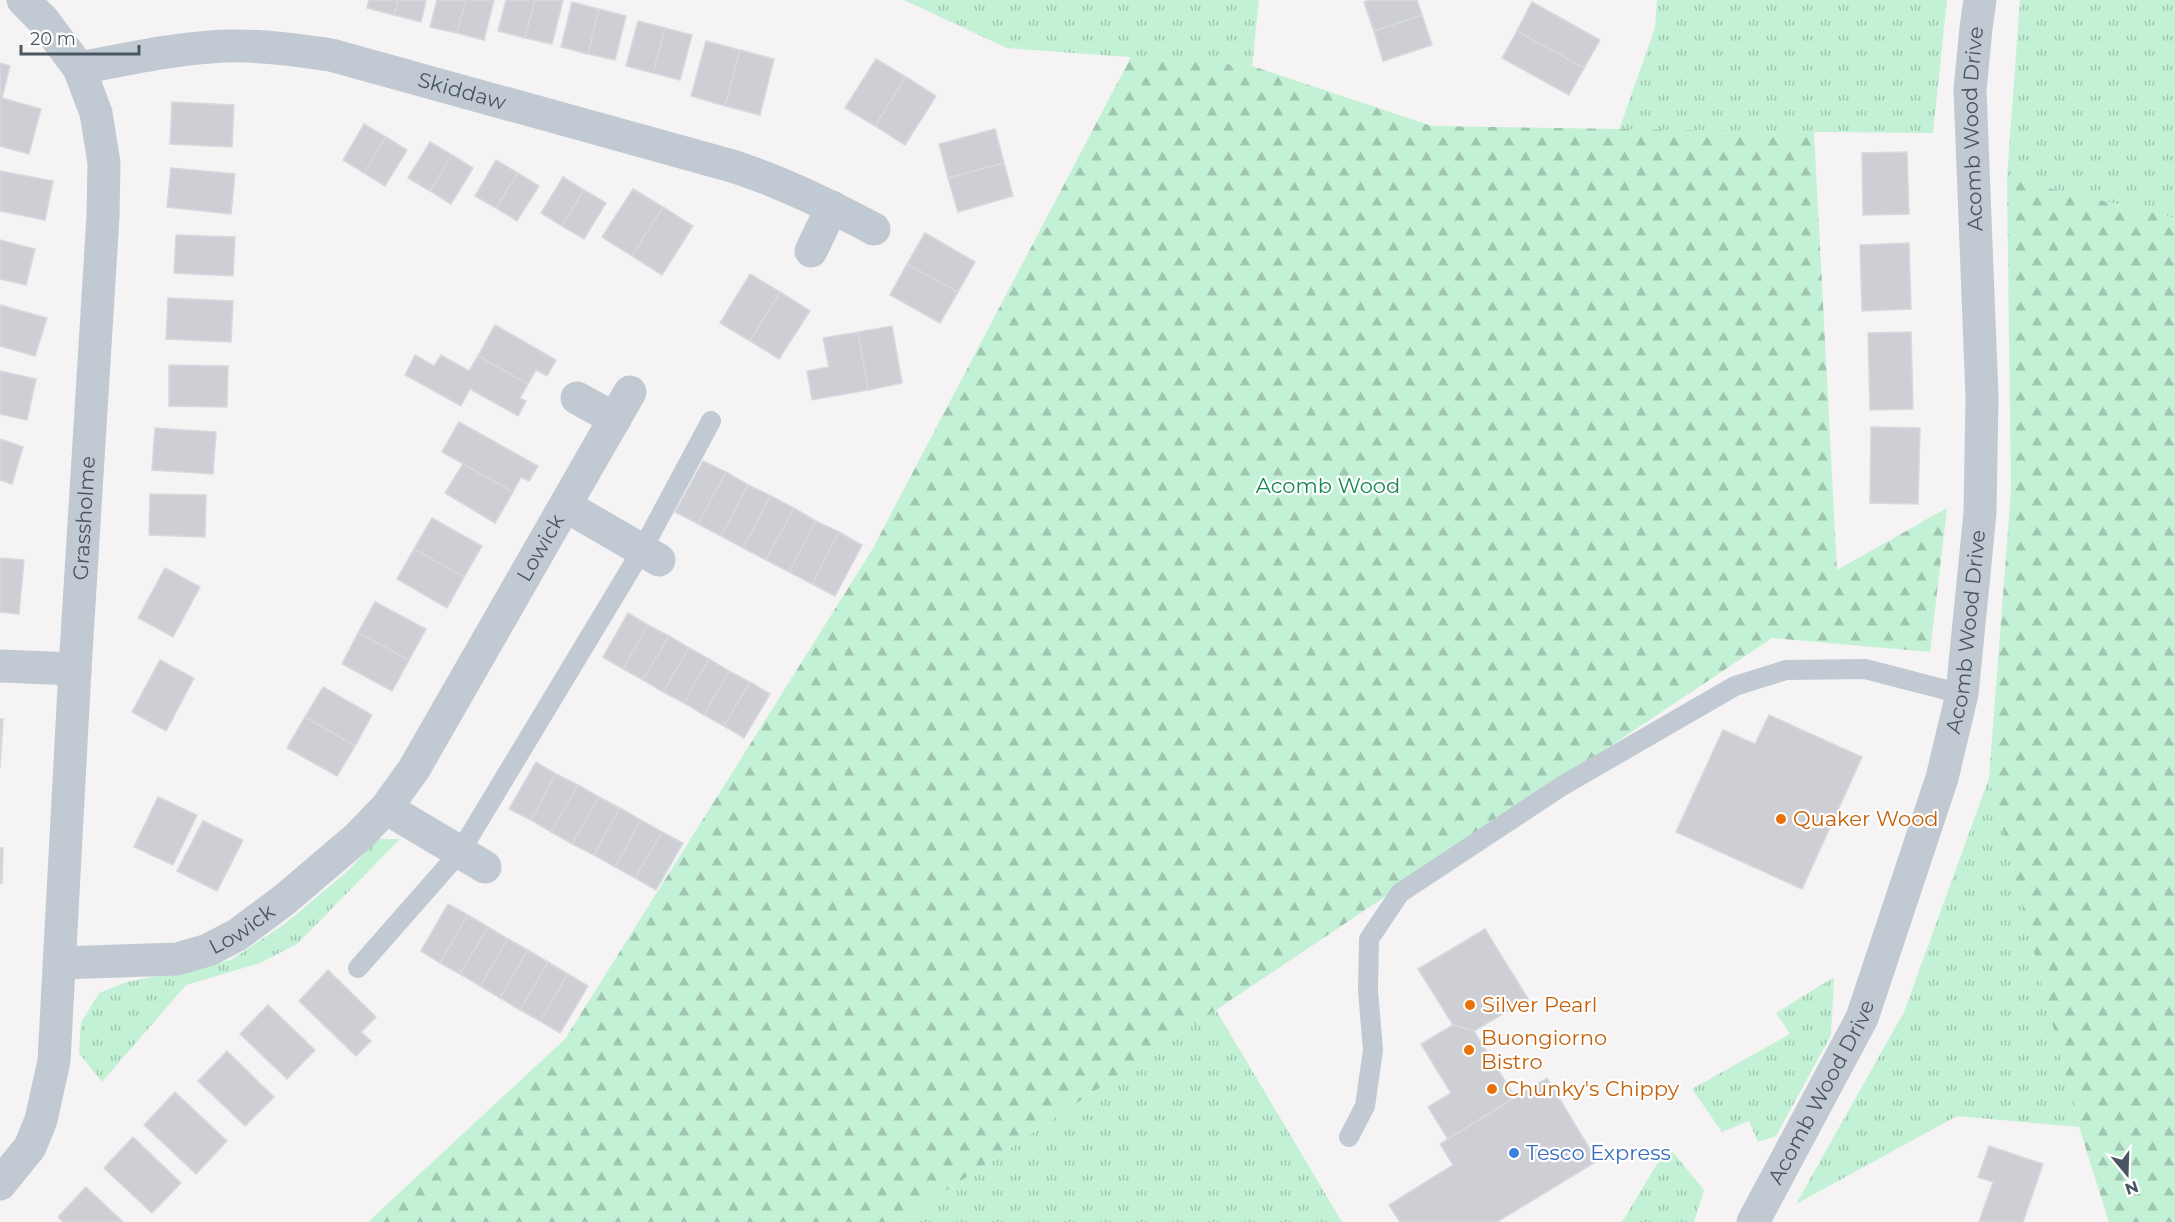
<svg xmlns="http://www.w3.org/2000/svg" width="2175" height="1222" font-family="Montserrat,sans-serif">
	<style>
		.grass { fill: url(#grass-tufts) }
		.forest { fill: url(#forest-firs) }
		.building { fill: #cdcfd5; stroke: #d7d9de; stroke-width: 1.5 }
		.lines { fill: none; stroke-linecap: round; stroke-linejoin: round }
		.lane { stroke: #c1cad2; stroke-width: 20 }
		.street { stroke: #c1cad2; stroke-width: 33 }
		.food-dot { fill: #e8710a; stroke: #fff; stroke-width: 2 }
		.shop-dot { fill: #3f7fe0; stroke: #fff; stroke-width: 2 }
		.labels { text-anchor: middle; stroke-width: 4.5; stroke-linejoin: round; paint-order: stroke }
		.street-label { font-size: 21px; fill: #4a5661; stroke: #fff }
		.park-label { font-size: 21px; fill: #17864f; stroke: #fff }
		.food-label { font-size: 21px; fill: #c56008; stroke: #fff; text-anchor: start }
		.shop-label { font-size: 21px; fill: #366cbe; stroke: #fff; text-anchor: start }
	</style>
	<defs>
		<pattern id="grass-tufts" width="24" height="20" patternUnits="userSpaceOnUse" patternTransform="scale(1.5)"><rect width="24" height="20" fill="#c3f1d5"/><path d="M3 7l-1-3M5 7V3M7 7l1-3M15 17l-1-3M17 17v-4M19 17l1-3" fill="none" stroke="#a0c6b0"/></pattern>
		<pattern id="forest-firs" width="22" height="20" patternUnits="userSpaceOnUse" patternTransform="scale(1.5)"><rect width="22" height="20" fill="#c3f1d5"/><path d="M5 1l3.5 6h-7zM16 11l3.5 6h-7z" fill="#a0c6b0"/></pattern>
	</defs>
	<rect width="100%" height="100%" fill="#f5f3f3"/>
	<!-- grass -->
	<g class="grass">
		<polygon points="904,0 1259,0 1252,66 1007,48"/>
		<polygon points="1657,0 1947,0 1933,133 1619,130 1655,28"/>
		<polygon points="2020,0 2175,0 2175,218 2007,178"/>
		<polygon points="1989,778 2079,1127 1957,1116 1796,1204 1904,1012"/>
		<polygon points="377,839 400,839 297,944 260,963 186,985 102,1082 79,1053 81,1023 99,993 127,982 231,960 286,923 350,869"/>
		<polygon points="1834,977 1831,1035 1776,1136 1758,1142 1749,1121 1722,1132 1692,1089 1790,1034 1776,1013"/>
		<polygon points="1216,1010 1342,1222 899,1222"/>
		<polygon points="1668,1146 1704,1190 1694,1222 1622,1222"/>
	</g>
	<!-- forest -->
	<g class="forest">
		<polygon points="1131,57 1252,66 1432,126 1814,132 1837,570 1947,508 1930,652 1772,638 899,1222 368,1222 565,1039 872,550"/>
		<polygon points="2007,178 2175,218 2175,1222 2109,1222 2079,1127 1989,778 2011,491"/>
	</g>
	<!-- building -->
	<g class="building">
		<polygon points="369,0 398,0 394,15 367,8"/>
		<polygon points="398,0 426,0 421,22 394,15"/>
		<polygon points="437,0 466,0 457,33 430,27"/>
		<polygon points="466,0 494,0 484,40 457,33"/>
		<polygon points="506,0 535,0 525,38 498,31"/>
		<polygon points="535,0 563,0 552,44 525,38"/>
		<polygon points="1369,0 1417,0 1422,15 1374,31 1364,2"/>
		<polygon points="572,2 599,9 588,54 561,47"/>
		<polygon points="1532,2 1600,40 1584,68 1517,31"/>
		<polygon points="599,9 626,16 615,60 588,54"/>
		<polygon points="1422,15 1432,45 1383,61 1374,31"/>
		<polygon points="638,21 665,28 653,73 626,66"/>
		<polygon points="665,28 692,35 680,80 653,73"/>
		<polygon points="1517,31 1584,68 1569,95 1502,58"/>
		<polygon points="706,41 740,50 725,106 691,96"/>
		<polygon points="740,50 774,59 760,115 725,106"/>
		<polygon points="876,59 906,77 875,126 845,108"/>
		<polygon points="0,63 10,66 2,98 41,109 29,154 0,146"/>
		<polygon points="906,77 936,96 905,145 875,126"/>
		<polygon points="172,102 234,105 232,147 170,144"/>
		<polygon points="364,124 386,137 364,173 343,160"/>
		<polygon points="995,129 1004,163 948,178 939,144"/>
		<polygon points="386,137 407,150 385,186 364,173"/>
		<polygon points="430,142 452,155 430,191 408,178"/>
		<polygon points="1907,152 1909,214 1863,215 1862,153"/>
		<polygon points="452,155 473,168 451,204 430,191"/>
		<polygon points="496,160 518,173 496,208 475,196"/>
		<polygon points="1004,163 1013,196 958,212 948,178"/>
		<polygon points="171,168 235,174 231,214 167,207"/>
		<polygon points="0,171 53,181 45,220 0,211"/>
		<polygon points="518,173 539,186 517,221 496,208"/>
		<polygon points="563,177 584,190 562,226 541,213"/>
		<polygon points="633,189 663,207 632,256 602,237"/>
		<polygon points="584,190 606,203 584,239 562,226"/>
		<polygon points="663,207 693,226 662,275 632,256"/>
		<polygon points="925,233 975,262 958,292 907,264"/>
		<polygon points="176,235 235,237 233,276 174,273"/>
		<polygon points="0,240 35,249 26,285 0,279"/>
		<polygon points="1909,243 1911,309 1862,311 1860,245"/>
		<polygon points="907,264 958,292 940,323 890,295"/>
		<polygon points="750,274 780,292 750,341 720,323"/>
		<polygon points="780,292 810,311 779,359 750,341"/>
		<polygon points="168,298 233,301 231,342 166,339"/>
		<polygon points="0,305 47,318 35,356 0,346"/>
		<polygon points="495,325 556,360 547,376 536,370 528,384 478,356"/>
		<polygon points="892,326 902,383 868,390 858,332"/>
		<polygon points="858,332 868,390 812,400 807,371 829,367 823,338"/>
		<polygon points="1911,332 1913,409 1870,410 1868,333"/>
		<polygon points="415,355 434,366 441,355 469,371 478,356 528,384 520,398 526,401 518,416 470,389 461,406 405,375"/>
		<polygon points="169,365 228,366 227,407 169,406"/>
		<polygon points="0,371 36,379 27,420 0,414"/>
		<polygon points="459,422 538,466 529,481 521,477 513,492 442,452"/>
		<polygon points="1871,427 1920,428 1918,504 1870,503"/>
		<polygon points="155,428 216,432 213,474 152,470"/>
		<polygon points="0,439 23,447 12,484 0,480"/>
		<polygon points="703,461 726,472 698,524 675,512"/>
		<polygon points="463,464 513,492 495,523 445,493"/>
		<polygon points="726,472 748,485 721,536 698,524"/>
		<polygon points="748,485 771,496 743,548 721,536"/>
		<polygon points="150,494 206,495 205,537 149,535"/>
		<polygon points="771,496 794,508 766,560 743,548"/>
		<polygon points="794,508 816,521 789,572 766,560"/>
		<polygon points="432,518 482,546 464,577 414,549"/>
		<polygon points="816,521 839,532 812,584 789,572"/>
		<polygon points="839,532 862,545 835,596 812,584"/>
		<polygon points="414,549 464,577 447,608 397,579"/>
		<polygon points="0,558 24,560 19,614 0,612"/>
		<polygon points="165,568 200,587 173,637 138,618"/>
		<polygon points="375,602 426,629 409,660 358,633"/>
		<polygon points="628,613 648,625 623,669 603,657"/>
		<polygon points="648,625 669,636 643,680 623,669"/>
		<polygon points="358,633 409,660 392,691 342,664"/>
		<polygon points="669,636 689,648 663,692 643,680"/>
		<polygon points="689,648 709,659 684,703 663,692"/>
		<polygon points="709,659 729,671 704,715 684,703"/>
		<polygon points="160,660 194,678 166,731 132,712"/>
		<polygon points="729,671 750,682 724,726 704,715"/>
		<polygon points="750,682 770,694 744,738 724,726"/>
		<polygon points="323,687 372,715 355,746 305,717"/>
		<polygon points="1769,715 1862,757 1802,889 1676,832 1723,730 1755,744"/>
		<polygon points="305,717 355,746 337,776 287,748"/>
		<polygon points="0,719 3,719 0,768"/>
		<polygon points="536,762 556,774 531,820 509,809"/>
		<polygon points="556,774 578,785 551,832 531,820"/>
		<polygon points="578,785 599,797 572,844 551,832"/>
		<polygon points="158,797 197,815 173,865 134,847"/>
		<polygon points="599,797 620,808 594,855 572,844"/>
		<polygon points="620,808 641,820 615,867 594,855"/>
		<polygon points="641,820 662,832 635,878 615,867"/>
		<polygon points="203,821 243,840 217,891 177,871"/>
		<polygon points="662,832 683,843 656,890 635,878"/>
		<polygon points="0,848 3,848 2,883 0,883"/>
		<polygon points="448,904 468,915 440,963 421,951"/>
		<polygon points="468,915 488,927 460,974 440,963"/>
		<polygon points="488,927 508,939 480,986 460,974"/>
		<polygon points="1485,929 1528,999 1474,1031 1453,1025 1418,969"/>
		<polygon points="508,939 528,950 500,998 480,986"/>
		<polygon points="528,950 548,962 520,1010 500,998"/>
		<polygon points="548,962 568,974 540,1021 520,1010"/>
		<polygon points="328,970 376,1017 361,1032 371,1041 356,1056 299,1001"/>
		<polygon points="568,974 588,986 560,1033 540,1021"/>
		<polygon points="268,1005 315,1050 287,1079 240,1034"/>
		<polygon points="1453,1025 1474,1031 1515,1097 1448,1139 1428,1107 1451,1093 1421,1044"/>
		<polygon points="227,1051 274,1097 245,1126 198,1081"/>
		<polygon points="1547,1078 1597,1161 1497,1222 1400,1222 1389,1205 1453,1165 1440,1144"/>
		<polygon points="175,1092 227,1141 196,1174 144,1125"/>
		<polygon points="133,1137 181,1183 152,1213 104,1168"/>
		<polygon points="1989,1146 2043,1164 2023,1222 1979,1222 1993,1182 1978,1177"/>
		<polygon points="86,1187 123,1222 63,1222 58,1217"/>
	</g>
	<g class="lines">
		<!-- lane -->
		<g class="lane">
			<polyline points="358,968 460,852 642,550 711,421"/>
			<polyline points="1349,1137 1365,1106 1373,1050 1368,991 1369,939 1400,893 1562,786 1735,686 1786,670 1865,669 1962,694"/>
		</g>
		<!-- street -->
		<g class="street">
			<path id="s1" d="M79,68C128,59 176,48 226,46C261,45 296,50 331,55L732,166C782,182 828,205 874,229"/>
			<polyline points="811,251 832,207"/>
			<polyline points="577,398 615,419"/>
			<polyline points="566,506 659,560"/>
			<polyline points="0,666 75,669"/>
			<polyline points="386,808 485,867"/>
			<path id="s2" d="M60,963L177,959L208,950L237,935L284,900L358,837L386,808L414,769L630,392"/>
			<path id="s3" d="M0,1184L30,1147L41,1120L54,1061L75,669L103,216L104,163L96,113L79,68L43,20L23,0"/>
			<path id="s4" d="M1753,1222L1862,1018L1942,778L1962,694L1980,513L1982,397L1970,90L1976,28L1980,0"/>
		</g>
	</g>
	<!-- markers -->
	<g class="food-dot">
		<circle cx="1781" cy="819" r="6"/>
		<circle cx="1470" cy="1005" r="6"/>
		<circle cx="1469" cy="1050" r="6"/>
		<circle cx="1492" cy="1089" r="6"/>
	</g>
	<circle class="shop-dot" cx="1514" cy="1153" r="6"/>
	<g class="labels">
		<!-- street labels -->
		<g class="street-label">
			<text dy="7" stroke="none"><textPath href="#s1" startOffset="390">Skiddaw</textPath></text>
			<text dy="7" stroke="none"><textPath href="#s4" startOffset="1137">Acomb Wood Drive</textPath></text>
			<text dy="7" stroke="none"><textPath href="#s3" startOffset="681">Grassholme</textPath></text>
			<text dy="7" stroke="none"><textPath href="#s2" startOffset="681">Lowick</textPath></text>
			<text dy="7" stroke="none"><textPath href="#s4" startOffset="633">Acomb Wood Drive</textPath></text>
			<text dy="7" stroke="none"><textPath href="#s2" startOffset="189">Lowick</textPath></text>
			<text dy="7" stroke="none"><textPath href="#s4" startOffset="147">Acomb Wood Drive</textPath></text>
		</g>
		<!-- park labels -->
		<g class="park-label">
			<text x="1328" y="493">Acomb Wood</text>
		</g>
		<!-- food labels -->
		<g class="food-label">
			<text x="1793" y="826">Quaker Wood</text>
			<text x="1482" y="1012">Silver Pearl</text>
			<text x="1481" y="1045">Buongiorno<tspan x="1481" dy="24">Bistro</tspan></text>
			<text x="1504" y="1096">Chunky's Chippy</text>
		</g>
		<!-- shop labels -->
		<g class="shop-label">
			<text x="1526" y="1160">Tesco Express</text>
		</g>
	</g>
	<!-- north arrow -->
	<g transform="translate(2127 1174) rotate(161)" stroke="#ffffff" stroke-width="4.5" paint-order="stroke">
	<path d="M0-4.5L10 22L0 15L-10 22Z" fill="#4a5661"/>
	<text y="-9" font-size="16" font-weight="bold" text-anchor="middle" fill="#4a5661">N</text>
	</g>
	<!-- scale -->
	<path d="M21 45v9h118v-9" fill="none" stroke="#4a5661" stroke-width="3"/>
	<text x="30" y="45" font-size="18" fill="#4a5661" stroke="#ffffff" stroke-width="4.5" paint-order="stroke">20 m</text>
</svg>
